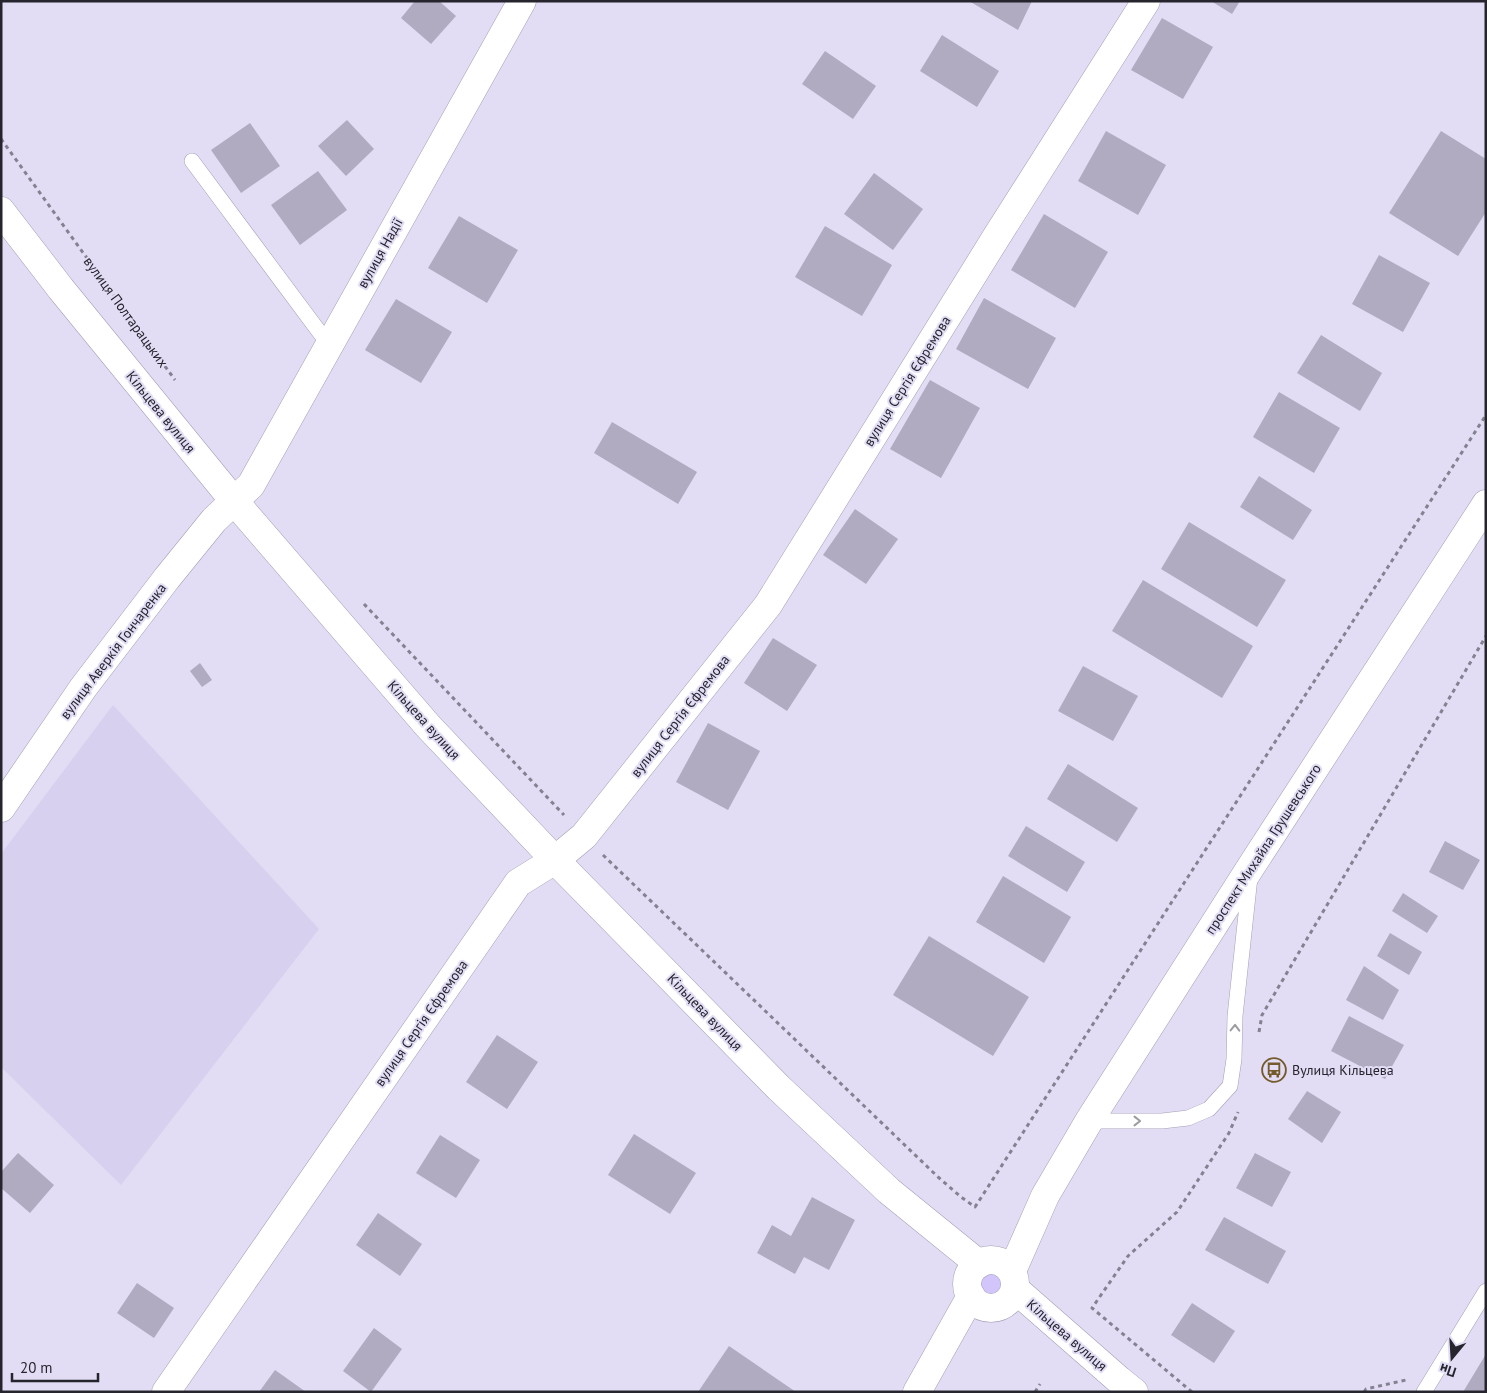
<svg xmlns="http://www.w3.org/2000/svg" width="1487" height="1393" font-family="'PT Sans',sans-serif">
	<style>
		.built { fill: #d7d0ee }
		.green { fill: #d2c5fb }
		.building { fill: #b0abc1 }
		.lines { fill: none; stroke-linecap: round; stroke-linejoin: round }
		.service-casing { stroke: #a49fb5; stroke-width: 16 }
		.minor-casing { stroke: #a49fb5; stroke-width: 29 }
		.tertiary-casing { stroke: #a49fb5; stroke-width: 29 }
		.secondary-casing { stroke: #a49fb5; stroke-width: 29 }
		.path { stroke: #848191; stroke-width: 3; stroke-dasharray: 4 4; stroke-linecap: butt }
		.service { stroke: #fff; stroke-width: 15 }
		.minor { stroke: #fff; stroke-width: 28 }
		.tertiary { stroke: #fff; stroke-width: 28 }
		.secondary { stroke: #fff; stroke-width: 28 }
		.oneway { stroke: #9d9ca0 }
		.labels { text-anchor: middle; stroke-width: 4; stroke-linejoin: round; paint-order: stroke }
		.street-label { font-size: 14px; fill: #26242d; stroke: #e2ddf5 }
		.poi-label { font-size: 14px; fill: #26242d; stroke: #e2ddf5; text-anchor: start }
	</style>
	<rect width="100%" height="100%" fill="#e2ddf5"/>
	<!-- built -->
	<polygon class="built" points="113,705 319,929 121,1185 1,1067 1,854"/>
	<!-- green -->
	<path class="green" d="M990,1264L1002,1267L1007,1295C996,1307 983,1306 975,1292C972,1287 971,1281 973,1276C976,1271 985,1268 990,1264Z"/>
	<!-- building -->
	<g class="building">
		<polygon points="415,1 439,1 456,16 431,44 401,18"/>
		<polygon points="969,1 1032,1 1018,30"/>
		<polygon points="1211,1 1240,1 1232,14"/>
		<polygon points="1162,18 1213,47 1183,99 1131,70"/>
		<polygon points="942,35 999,71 977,107 920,71"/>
		<polygon points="825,51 876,86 853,119 802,84"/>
		<polygon points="347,120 374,149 346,176 318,146"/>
		<polygon points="250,123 280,166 241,193 211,150"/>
		<polygon points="1106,131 1166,165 1138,215 1078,181"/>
		<polygon points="1441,131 1486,159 1486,212 1458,256 1389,213"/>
		<polygon points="318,171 347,210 300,245 271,205"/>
		<polygon points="874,173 923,209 893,250 844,214"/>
		<polygon points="1044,214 1108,252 1075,308 1011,270"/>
		<polygon points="459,216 518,250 487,303 428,268"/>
		<polygon points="825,226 892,265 862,316 795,277"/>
		<polygon points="1379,255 1430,283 1403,332 1352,304"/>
		<polygon points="984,298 1056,338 1028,389 956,349"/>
		<polygon points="396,299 452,332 421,383 365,350"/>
		<polygon points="1321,335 1382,373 1360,411 1297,373"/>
		<polygon points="930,380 980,408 941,478 890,449"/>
		<polygon points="1279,392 1340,428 1314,473 1253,437"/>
		<polygon points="612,422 697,472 678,504 594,453"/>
		<polygon points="1259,476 1312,510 1293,540 1240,507"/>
		<polygon points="855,509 898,539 866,584 823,555"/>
		<polygon points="1189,522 1286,580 1257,627 1161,569"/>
		<polygon points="1143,580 1253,646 1222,698 1112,631"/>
		<polygon points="773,638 817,665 787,711 744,683"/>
		<polygon points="200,663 212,680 202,687 190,671"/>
		<polygon points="1083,666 1138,696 1113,741 1058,711"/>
		<polygon points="708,723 760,751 728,810 676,782"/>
		<polygon points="1068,764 1138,808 1117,842 1047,799"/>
		<polygon points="1026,826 1085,862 1067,892 1008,856"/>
		<polygon points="1445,841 1480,860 1463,890 1429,872"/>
		<polygon points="1003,876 1071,917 1044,963 976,922"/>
		<polygon points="1403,893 1438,916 1427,933 1392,911"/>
		<polygon points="1390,933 1422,952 1409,975 1377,956"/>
		<polygon points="929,936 1029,997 993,1056 893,995"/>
		<polygon points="1364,966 1399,990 1383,1020 1346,1000"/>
		<polygon points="1349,1016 1404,1045 1385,1079 1331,1051"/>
		<polygon points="497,1035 538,1062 507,1109 466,1082"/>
		<polygon points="1307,1091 1341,1112 1322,1143 1288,1119"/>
		<polygon points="634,1134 696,1173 670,1214 608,1175"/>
		<polygon points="440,1135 480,1160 456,1198 416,1173"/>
		<polygon points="18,1153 54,1185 30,1213 1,1188 1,1172"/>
		<polygon points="1255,1153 1291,1172 1272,1207 1236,1188"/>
		<polygon points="812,1197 855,1220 829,1270 804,1257 795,1274 757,1253 772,1225 791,1236"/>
		<polygon points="378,1213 422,1244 400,1276 356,1245"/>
		<polygon points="1224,1217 1286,1251 1268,1284 1205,1250"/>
		<polygon points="137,1283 174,1308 154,1338 117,1313"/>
		<polygon points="1192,1303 1235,1331 1214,1363 1171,1335"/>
		<polygon points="374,1328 402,1349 371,1392 343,1371"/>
		<polygon points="729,1346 796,1392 698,1392"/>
		<polygon points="1486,1354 1486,1392 1463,1392"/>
		<polygon points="275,1370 306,1392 259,1392"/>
	</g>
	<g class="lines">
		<!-- service casing -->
		<g class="service-casing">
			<g id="service">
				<polyline points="192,161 329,345"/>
				<polyline points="1089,1121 1162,1121 1188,1118 1209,1109 1230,1086 1234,1059 1235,1016 1250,877"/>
				<polyline points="1424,1392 1486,1291"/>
			</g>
		</g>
		<!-- minor casing -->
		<g class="minor-casing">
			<g id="minor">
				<polyline points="1,808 83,688 167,578 214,520 251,485 522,1"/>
				<polyline points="166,1392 518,883 555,860 584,836 768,605 997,236 1146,1"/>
			</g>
		</g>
		<!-- tertiary casing -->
		<g class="tertiary-casing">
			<g id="tertiary">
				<polyline points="1012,1271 1045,1196 1089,1121 1252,865 1486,504"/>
				<polyline points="917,1392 971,1296"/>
			</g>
		</g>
		<!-- secondary casing -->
		<g class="secondary-casing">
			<g id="secondary">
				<polyline points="1,211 61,289 234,501 428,726 555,860 779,1088 889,1191 979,1264"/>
				<circle cx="991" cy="1284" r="24"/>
				<polyline points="1015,1289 1119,1380 1134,1392"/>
			</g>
		</g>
		<!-- path -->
		<g class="path">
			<polyline points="1,139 175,380"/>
			<polyline points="364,604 564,815"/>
			<polyline points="603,855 938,1177 961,1197 975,1207 1486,415"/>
			<polyline points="1259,1032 1262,1015 1486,636"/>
			<polyline points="1035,1392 1040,1384"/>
			<polyline points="1192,1392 1092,1308 1128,1256 1177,1212 1229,1133 1238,1112"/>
			<polyline points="1364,1392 1366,1389 1406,1380"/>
		</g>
		<!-- service -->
		<use href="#service" class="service"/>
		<!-- minor -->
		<use href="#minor" class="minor"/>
		<!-- tertiary -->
		<use href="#tertiary" class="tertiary"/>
		<!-- secondary -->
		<use href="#secondary" class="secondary"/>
	</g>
	<!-- one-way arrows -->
	<defs><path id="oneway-chevron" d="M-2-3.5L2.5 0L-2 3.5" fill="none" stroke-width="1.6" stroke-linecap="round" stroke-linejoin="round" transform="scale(1.25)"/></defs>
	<g class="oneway">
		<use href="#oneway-chevron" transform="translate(1235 1028) rotate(-89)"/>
		<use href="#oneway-chevron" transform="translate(1137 1121)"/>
	</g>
	<!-- icons -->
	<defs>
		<g id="bus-ring" transform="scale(1.25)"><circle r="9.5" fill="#e2ddf5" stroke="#755b2c" stroke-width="1.5"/><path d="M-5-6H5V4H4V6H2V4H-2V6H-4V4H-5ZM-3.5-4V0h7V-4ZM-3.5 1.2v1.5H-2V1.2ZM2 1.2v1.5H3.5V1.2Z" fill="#755b2c"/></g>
	</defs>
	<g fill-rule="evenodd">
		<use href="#bus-ring" x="1274" y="1070"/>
	</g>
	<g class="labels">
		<!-- street labels -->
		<g class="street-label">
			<text transform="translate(380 253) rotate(-61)" y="5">вулиця Надії</text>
			<text transform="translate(126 312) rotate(54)" y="5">вулиця Полтарацьких</text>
			<text transform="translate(907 381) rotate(-58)" y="5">вулиця Сергія Єфремова</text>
			<text transform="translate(161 412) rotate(51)" y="5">Кільцева вулиця</text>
			<text transform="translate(113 651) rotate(-53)" y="5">вулиця Аверкія Гончаренка</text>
			<text transform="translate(680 716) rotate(-52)" y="5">вулиця Сергія Єфремова</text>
			<text transform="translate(424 720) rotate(48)" y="5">Кільцева вулиця</text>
			<text transform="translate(1263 849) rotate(-57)" y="5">проспект Михайла Грушевського</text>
			<text transform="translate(705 1012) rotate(46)" y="5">Кільцева вулиця</text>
			<text transform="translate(421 1023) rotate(-55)" y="5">вулиця Сергія Єфремова</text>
			<text transform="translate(1067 1335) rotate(41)" y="5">Кільцева вулиця</text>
		</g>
		<!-- poi labels -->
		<g class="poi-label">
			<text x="1292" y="1075">Вулиця Кільцева</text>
		</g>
	</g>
	<!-- border -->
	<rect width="1487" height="1393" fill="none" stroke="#26242d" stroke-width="5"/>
	<!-- north arrow -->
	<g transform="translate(1452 1358) rotate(198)" stroke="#e2ddf5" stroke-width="4" paint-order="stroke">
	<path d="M0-4L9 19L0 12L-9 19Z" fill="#26242d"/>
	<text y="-8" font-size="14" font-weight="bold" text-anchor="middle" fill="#26242d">Пн</text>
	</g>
	<!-- scale -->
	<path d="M12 1373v8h86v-8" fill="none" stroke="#26242d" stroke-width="2.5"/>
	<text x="20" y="1373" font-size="15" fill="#26242d" stroke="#e2ddf5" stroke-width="4" paint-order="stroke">20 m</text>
</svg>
